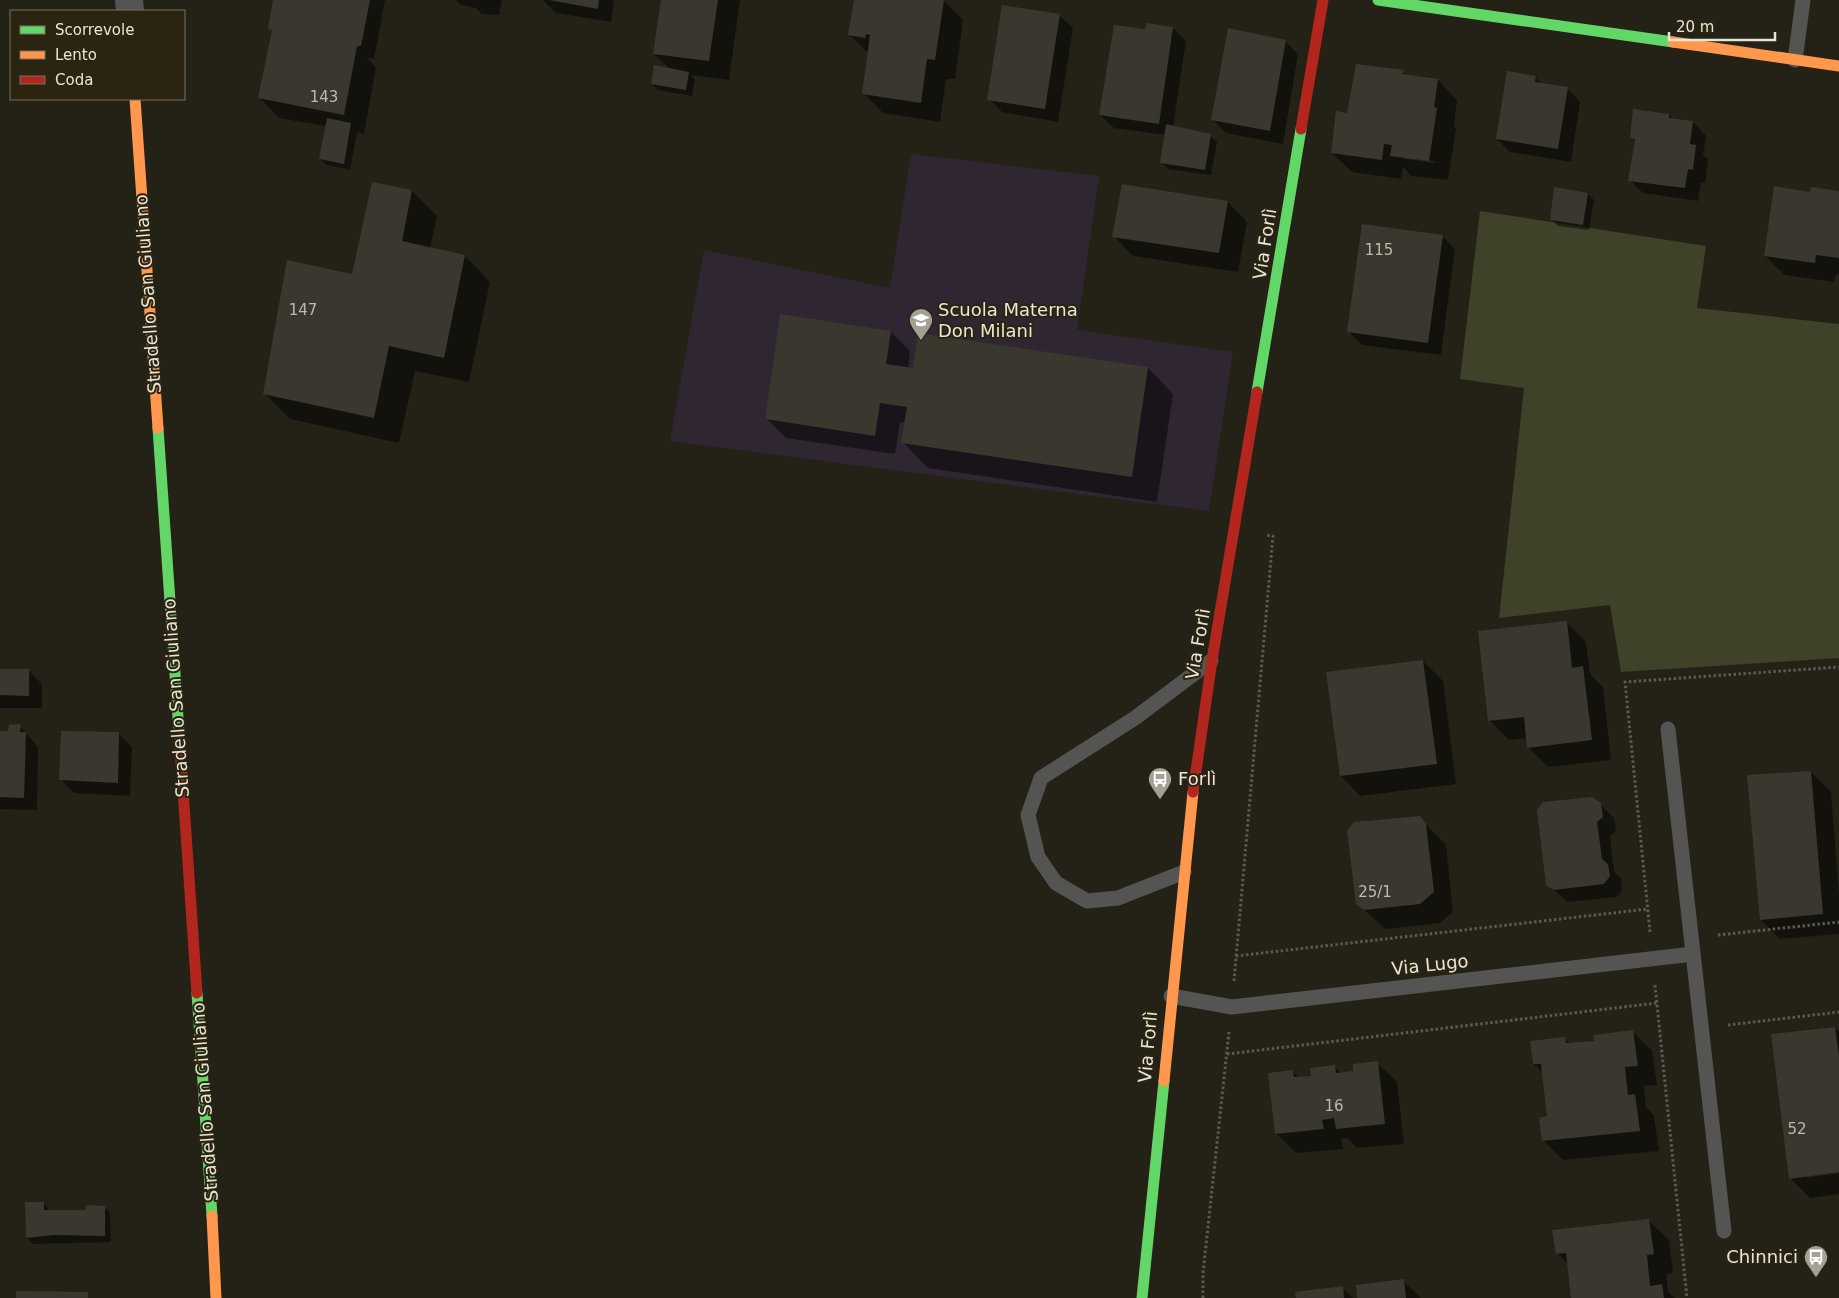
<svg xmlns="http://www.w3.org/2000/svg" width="1839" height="1298" font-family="'DejaVu Sans',sans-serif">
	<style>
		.education { fill: #302631 }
		.green { fill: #3f4129 }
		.shadow { fill: #0007; fill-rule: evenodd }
		.building { fill: #3a372f }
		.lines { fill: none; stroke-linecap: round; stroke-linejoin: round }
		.path { stroke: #5a5954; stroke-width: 3; stroke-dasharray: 2.5 2.5; stroke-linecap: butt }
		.lane { stroke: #545552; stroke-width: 15 }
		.street { stroke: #545552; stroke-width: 28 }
		.fast { stroke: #63d668; stroke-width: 11 }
		.slow { stroke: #ff974d; stroke-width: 11 }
		.jam { stroke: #b3261e; stroke-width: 11 }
		.labels { text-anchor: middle; stroke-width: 4; stroke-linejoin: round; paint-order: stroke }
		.number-label { font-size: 15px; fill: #bcb9ae }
		.street-label { font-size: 18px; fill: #e8e4d8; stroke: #2a2411 }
		.poi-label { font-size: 18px; fill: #e8e4d8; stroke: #2a2411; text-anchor: start }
	</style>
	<rect width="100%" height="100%" fill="#242117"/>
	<!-- education -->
	<polygon class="education" points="911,154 1099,176 1077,330 1233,352 1209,511 670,441 704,250 890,288"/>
	<!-- green -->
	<polygon class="green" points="1480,211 1706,246 1697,308 1839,324 1839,658 1621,672 1610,605 1499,618 1524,388 1460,379"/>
	<!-- shadow -->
	<g class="shadow">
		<polygon points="274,0 385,0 374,59 366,57 376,67 364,134 357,132 350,170 327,165 320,159 326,126 279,118 260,98 273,32 270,28"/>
		<polygon points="456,0 502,0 499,15 482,14 476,8 461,5"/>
		<polygon points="543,0 614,0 611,22 556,13"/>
		<polygon points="662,0 740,0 729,80 691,75 695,79 692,96 658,90 652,84 670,69 654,54"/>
		<polygon points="855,0 944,1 963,20 955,79 946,79 940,122 883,113 863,93 869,54 850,35"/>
		<polygon points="1059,15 1073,28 1058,122 1002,112 989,99"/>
		<polygon points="1173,28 1186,41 1173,127 1210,136 1217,142 1211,175 1168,169 1161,162 1166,135 1114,128 1100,115 1146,30"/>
		<polygon points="1285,41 1298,54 1283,144 1226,133 1213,120"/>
		<path d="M1403,72L1407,75L1438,80L1457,100L1454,126L1456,129L1448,180L1411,176L1403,167L1401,179L1352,172L1332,153ZM1402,157L1435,161V163L1405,159Z"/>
		<polygon points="1535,77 1543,85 1567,88 1580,102 1571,162 1510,152 1497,139"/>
		<polygon points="1669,115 1674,120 1693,122 1706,136 1703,155 1708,159 1705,183 1701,182 1698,201 1643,193 1630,180 1636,142 1631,137"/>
		<polygon points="412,191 437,216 430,249 465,256 490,282 469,382 415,371 399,443 290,419 264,393 353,276"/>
		<polygon points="1839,192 1839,275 1836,274 1834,282 1785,275 1765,256 1811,193"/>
		<polygon points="1588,194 1594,200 1589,230 1558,226 1551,219"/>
		<polygon points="1228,202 1247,222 1238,272 1133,256 1114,236"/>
		<polygon points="1442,236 1455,249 1441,355 1362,345 1349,332"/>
		<polygon points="891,332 910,351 908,368 1148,368 1173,394 1157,502 928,468 903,442 906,423 900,422 895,454 786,438 766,418"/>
		<polygon points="1566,622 1586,642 1590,674 1603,687 1611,760 1548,767 1528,747 1527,738 1509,740 1489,720"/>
		<polygon points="1423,661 1443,681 1456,784 1360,796 1341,776"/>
		<polygon points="0,670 29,671 42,684 42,708 0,708"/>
		<polygon points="20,726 38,747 37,810 0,809 0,732 9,732"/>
		<polygon points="119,734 132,747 130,796 74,793 61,780"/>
		<polygon points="1811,772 1831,792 1839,894 1839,934 1780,939 1761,920"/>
		<polygon points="1600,804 1614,818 1616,831 1610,836 1614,872 1621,878 1622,890 1617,897 1568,902 1547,884"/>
		<polygon points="1419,817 1446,845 1453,912 1440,923 1385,929 1357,903"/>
		<polygon points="1835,1028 1839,1032 1839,1171 1806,1175 1806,1178 1839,1173 1839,1194 1810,1198 1790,1178"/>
		<polygon points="1633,1032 1652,1051 1657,1085 1644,1086 1646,1107 1654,1115 1659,1151 1563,1160 1544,1141 1549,1117 1543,1073 1534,1064 1565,1039 1571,1044 1595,1042"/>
		<polygon points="1377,1063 1397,1082 1404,1144 1357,1148 1347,1138 1341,1139 1343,1149 1296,1153 1276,1133 1293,1071 1299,1078 1312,1077 1335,1067 1342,1074 1355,1072"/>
		<polygon points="44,1203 50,1211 87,1211 104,1207 110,1213 111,1242 33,1244 27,1237"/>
		<polygon points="1649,1221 1669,1240 1673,1273 1666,1274 1668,1292 1675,1298 1572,1298 1569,1265 1557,1253"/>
		<polygon points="1403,1281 1421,1298 1358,1298"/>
		<polygon points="1342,1288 1353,1298 1297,1298"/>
	</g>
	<!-- building -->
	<g class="building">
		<polygon points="273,0 370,0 361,46 357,46 344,115 258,98 272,30 268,29"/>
		<polygon points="549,0 599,0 598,9"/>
		<polygon points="661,0 718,0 709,61 653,54"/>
		<polygon points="854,0 944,0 935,60 927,59 921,103 862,94 870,35 866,34 865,38 848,35"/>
		<polygon points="1002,5 1060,14 1045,109 987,100"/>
		<polygon points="1147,23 1173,27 1159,124 1099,115 1114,25 1145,29"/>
		<polygon points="1228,28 1286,40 1270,131 1211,120"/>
		<polygon points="1356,64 1404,70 1403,74 1438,79 1434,107 1437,108 1429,161 1390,156 1392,145 1384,144 1382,160 1331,153 1336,111 1347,113"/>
		<polygon points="654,65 689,72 686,90 651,84"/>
		<polygon points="1507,71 1536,76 1535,82 1568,87 1558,149 1496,139"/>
		<polygon points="1633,109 1669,114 1669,118 1693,121 1690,144 1696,145 1693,170 1688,169 1685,188 1628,181 1635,139 1630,138"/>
		<polygon points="327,118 351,123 344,164 319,159"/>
		<polygon points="1166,124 1211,134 1205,170 1160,163"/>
		<polygon points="372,182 412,190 402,241 465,255 444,358 389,346 374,418 263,394 287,260 352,274"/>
		<polygon points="1122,184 1228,201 1219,253 1112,237"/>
		<polygon points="1774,186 1810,192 1811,187 1839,191 1839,258 1816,255 1815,263 1764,256"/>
		<polygon points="1554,187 1588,193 1583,225 1550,220"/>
		<polygon points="1362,224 1443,235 1428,343 1347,332"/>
		<polygon points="780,314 891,331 886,364 913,368 918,333 1148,367 1132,477 901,443 907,407 880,403 875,436 765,419"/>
		<polygon points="1567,621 1572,668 1583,666 1592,740 1527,748 1524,717 1488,721 1478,631"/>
		<polygon points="1423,660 1437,764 1340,776 1326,672"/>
		<polygon points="0,669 29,669 29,696 0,695"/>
		<polygon points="21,724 20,732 26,732 24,798 0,797 0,731 8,731 9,725"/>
		<polygon points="61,731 119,732 118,783 59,780"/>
		<polygon points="1811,771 1823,914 1760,920 1747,775"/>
		<polygon points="1592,797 1601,803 1603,817 1597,822 1602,859 1608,864 1610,876 1604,884 1554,890 1546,885 1537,810 1543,802"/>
		<polygon points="1420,816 1426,824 1434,892 1420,904 1364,910 1356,904 1347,831 1354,822"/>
		<polygon points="1835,1027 1839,1056 1839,1172 1789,1179 1771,1034"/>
		<polygon points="1633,1030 1638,1066 1625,1067 1628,1095 1635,1094 1640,1131 1542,1141 1539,1118 1547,1116 1541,1064 1533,1064 1530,1041 1565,1037 1566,1043 1594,1041 1593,1035"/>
		<polygon points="1378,1061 1385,1124 1336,1129 1334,1118 1322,1120 1324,1129 1275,1134 1268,1073 1293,1070 1294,1077 1311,1076 1310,1068 1335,1065 1336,1073 1353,1071 1353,1064"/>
		<polygon points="25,1202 44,1202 44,1210 86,1210 86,1205 105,1206 105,1236 53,1235 26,1238"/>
		<polygon points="1649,1219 1654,1254 1647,1255 1650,1286 1662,1284 1664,1298 1571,1298 1566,1253 1556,1254 1552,1230"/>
		<polygon points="1404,1279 1406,1298 1357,1298 1356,1285"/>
		<polygon points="1343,1286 1344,1298 1296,1298 1295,1292"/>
		<polygon points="16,1291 88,1292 88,1298 16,1298"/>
	</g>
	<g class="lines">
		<!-- path -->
		<g class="path">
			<polyline points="1650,932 1625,682 1839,667"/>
			<polyline points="1718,935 1839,922"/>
			<polyline points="1236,956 1648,909"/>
			<polyline points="1234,981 1273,536 1266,535"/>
			<polyline points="1655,985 1687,1298"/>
			<polyline points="1728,1025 1839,1012"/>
			<polyline points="1227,1054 1657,1003"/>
			<polyline points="1203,1298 1203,1273 1229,1032"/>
		</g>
		<!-- lane -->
		<g class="lane">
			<polyline points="1795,60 1803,0"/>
			<polyline points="1668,729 1724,1231"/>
			<polyline points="1184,872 1118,898 1087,901 1056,883 1038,857 1028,815 1041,778 1135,718 1211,661"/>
			<polyline points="1171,996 1232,1007 1693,954"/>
		</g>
		<!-- street -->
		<polyline class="street" points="129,0 130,11"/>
		<!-- fast -->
		<g class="fast">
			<polyline points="1378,0 1673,42"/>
			<polyline points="1257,392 1301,129"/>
			<polyline points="158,428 179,732"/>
			<polyline points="197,993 212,1216"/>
			<polyline points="1142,1298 1164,1081"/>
		</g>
		<!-- slow -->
		<g class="slow">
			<polyline points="1673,42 1839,66"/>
			<polyline points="135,99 158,428"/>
			<polyline points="1164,1081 1193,792"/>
			<polyline points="212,1216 216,1298"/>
		</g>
		<!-- jam -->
		<g class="jam">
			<polyline points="1301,129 1323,0"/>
			<polyline points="179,732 197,993"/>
			<polyline points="1193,792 1212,660 1257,392"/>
		</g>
	</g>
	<!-- icons -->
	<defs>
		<g id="school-pin" transform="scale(1.25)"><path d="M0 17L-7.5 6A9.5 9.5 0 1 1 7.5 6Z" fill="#a3a094" stroke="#2a2411"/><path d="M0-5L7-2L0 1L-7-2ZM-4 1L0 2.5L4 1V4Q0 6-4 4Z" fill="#fff"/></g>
		<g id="bus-pin" transform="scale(1.25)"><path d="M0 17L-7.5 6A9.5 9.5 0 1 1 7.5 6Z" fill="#a3a094" stroke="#2a2411"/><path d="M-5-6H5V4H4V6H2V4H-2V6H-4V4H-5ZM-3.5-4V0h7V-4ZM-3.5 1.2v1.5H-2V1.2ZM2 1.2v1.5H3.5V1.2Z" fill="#fff"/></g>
	</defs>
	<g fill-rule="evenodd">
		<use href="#school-pin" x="921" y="320"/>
		<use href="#bus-pin" x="1160" y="779"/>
		<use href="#bus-pin" x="1816" y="1257"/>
	</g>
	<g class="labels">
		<!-- number labels -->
		<g class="number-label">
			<text x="324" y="102">143</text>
			<text x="1379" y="255">115</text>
			<text x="303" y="315">147</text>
			<text x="1375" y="897">25/1</text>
			<text x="1334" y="1111">16</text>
			<text x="1797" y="1134">52</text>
		</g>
		<!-- street labels -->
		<g class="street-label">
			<text transform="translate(1265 244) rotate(-81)" y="6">Via Forlì</text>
			<text transform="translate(148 294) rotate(-94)" y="6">Stradello San Giuliano</text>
			<text transform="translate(1198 644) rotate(-80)" y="6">Via Forlì</text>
			<text transform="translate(176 698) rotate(-94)" y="6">Stradello San Giuliano</text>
			<text transform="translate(1430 965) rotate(-6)" y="6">Via Lugo</text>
			<text transform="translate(1148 1047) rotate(-85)" y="6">Via Forlì</text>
			<text transform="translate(205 1102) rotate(-94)" y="6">Stradello San Giuliano</text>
		</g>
		<!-- poi labels -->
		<g class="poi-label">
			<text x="938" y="316">Scuola Materna<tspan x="938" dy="21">Don Milani</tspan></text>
			<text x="1178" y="785">Forlì</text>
			<text x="1798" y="1263" text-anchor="end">Chinnici</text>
		</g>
	</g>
	<!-- legend -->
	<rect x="10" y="10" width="175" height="90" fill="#2a2411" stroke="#767161"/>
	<rect x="20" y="26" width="25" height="8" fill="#63d668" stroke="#767161"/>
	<text x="55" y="35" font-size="15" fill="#e8e4d8">Scorrevole</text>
	<rect x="20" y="51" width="25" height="8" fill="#ff974d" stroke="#767161"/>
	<text x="55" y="60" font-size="15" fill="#e8e4d8">Lento</text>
	<rect x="20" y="76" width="25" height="8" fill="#b3261e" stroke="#767161"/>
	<text x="55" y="85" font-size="15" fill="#e8e4d8">Coda</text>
	<!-- scale -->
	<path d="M1669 32v8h106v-8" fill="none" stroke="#e8e4d8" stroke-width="2.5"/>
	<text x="1676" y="32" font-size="15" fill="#e8e4d8" stroke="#2a2411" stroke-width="4" paint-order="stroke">20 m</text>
</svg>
